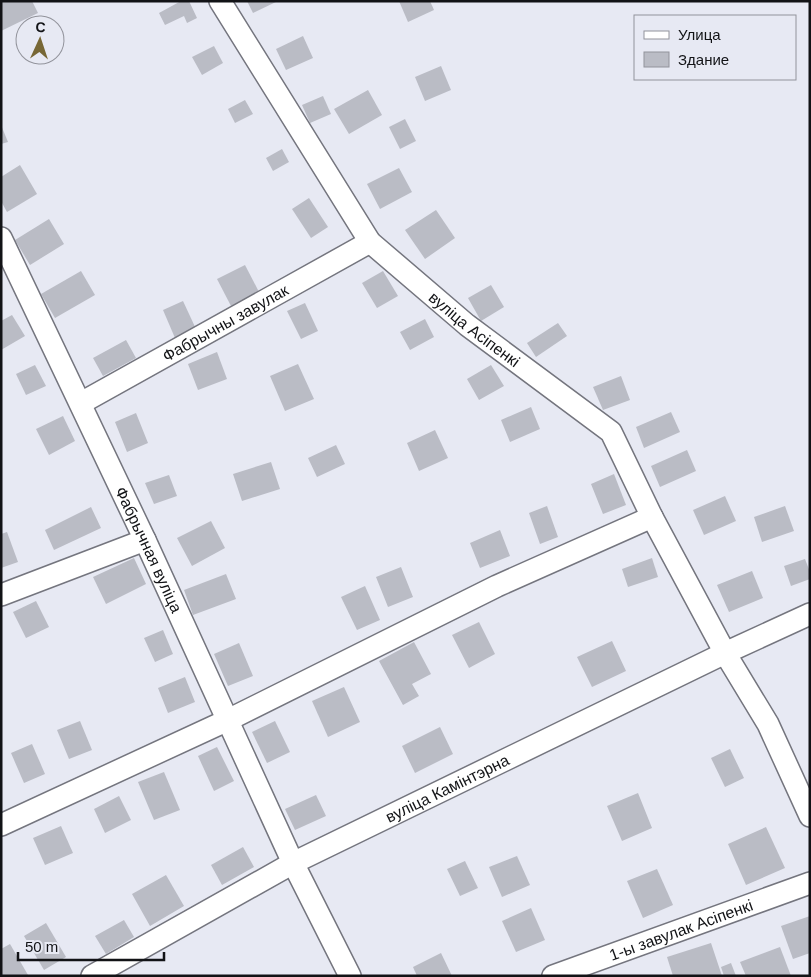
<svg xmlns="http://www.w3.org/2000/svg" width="811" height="977" font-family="Arial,sans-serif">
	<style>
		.building { fill: #babcc5 }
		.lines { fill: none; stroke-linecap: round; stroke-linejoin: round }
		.street-casing { stroke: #74757e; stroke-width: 24 }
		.street { stroke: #fff; stroke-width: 21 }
		.labels { text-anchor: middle; stroke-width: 4.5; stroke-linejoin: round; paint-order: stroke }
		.street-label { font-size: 16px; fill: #121316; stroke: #e7e9f3 }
	</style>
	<rect width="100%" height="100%" fill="#e7e9f3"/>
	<!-- building -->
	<g class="building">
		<polygon points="32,1 38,13 1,31 1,2"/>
		<polygon points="181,1 189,1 197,18 187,23 184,16 165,25 159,13"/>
		<polygon points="247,1 278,1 253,13"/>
		<polygon points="399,1 430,1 434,10 408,22"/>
		<polygon points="303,36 313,58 286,70 276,49"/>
		<polygon points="214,46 223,63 202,75 192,57"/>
		<polygon points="441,66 451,90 425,101 415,77"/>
		<polygon points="368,90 382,115 349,134 334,109"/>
		<polygon points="323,96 331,114 310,123 302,105"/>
		<polygon points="245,100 253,114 235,123 228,109"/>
		<polygon points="405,119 416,141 400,149 389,127"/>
		<polygon points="1,125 8,142 1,144"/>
		<polygon points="282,149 289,162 273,171 266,158"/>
		<polygon points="20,165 37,194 7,212 1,201 1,177"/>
		<polygon points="399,168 412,192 380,209 367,184"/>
		<polygon points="309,198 328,227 311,238 292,209"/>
		<polygon points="436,210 455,238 425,259 405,230"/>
		<polygon points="49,219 64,244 30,265 15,240"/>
		<polygon points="245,265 259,292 231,306 217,279"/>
		<polygon points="81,271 95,295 55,318 41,294"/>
		<polygon points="383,271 398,296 377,308 362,283"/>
		<polygon points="491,285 504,307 481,321 468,298"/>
		<polygon points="183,301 196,329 175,338 163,310"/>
		<polygon points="305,303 318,331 301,339 287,311"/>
		<polygon points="12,315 25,336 1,350 1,321"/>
		<polygon points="425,319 434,337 410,350 400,332"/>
		<polygon points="558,323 567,336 536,357 527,343"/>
		<polygon points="126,340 136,358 103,376 93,358"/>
		<polygon points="217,352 227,379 198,390 188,364"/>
		<polygon points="298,364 314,399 285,411 270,376"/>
		<polygon points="35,365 46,386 26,395 16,374"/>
		<polygon points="491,365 504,386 479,400 467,379"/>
		<polygon points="621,376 630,400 603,410 593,387"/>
		<polygon points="531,407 540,429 510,442 501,420"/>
		<polygon points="671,412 680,432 644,448 636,427"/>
		<polygon points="136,413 148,443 127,452 115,422"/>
		<polygon points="63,416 75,441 49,455 36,429"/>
		<polygon points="435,430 448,458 419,471 407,443"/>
		<polygon points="336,445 345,464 317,477 308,458"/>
		<polygon points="687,450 696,471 660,487 651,466"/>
		<polygon points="271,462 280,489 242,501 233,474"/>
		<polygon points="614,474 626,505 603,514 591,484"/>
		<polygon points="169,475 177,496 154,504 145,483"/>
		<polygon points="725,496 736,521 704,535 693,510"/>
		<polygon points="547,506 558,537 540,544 529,513"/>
		<polygon points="785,506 794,531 762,542 754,517"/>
		<polygon points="91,507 101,528 54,550 45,530"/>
		<polygon points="211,521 225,548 192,566 177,538"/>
		<polygon points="500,530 510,556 480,568 470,543"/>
		<polygon points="7,532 18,562 1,568 1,534"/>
		<polygon points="134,558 146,584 106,604 93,577"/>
		<polygon points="652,558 658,577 628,587 622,569"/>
		<polygon points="805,559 810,572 810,579 791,586 784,566"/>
		<polygon points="401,567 413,597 388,607 376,577"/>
		<polygon points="752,571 763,598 729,612 717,585"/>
		<polygon points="226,574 236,599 193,615 184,590"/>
		<polygon points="365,586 380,620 357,630 341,597"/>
		<polygon points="36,601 49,627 26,638 13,612"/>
		<polygon points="479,622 495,654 469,668 452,635"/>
		<polygon points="163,630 173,654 155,662 144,638"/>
		<polygon points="612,641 626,671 592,687 577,657"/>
		<polygon points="414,642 431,674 412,684 419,696 403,705 379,661"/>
		<polygon points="239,643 253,676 228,686 214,654"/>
		<polygon points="185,677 195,702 168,713 158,688"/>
		<polygon points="344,687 360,722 328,737 312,701"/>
		<polygon points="80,721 92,750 69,759 57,730"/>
		<polygon points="275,721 290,752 267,763 252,732"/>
		<polygon points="440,727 453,754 415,773 402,746"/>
		<polygon points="32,744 45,774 24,783 11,753"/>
		<polygon points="217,747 234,781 214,791 198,756"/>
		<polygon points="730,749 744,778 725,787 711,758"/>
		<polygon points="164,772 180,810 154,820 138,782"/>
		<polygon points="638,793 652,828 622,841 607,806"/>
		<polygon points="316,795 326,816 295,830 285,809"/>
		<polygon points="119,796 131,820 105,833 94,809"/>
		<polygon points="61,826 73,853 45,865 33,838"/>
		<polygon points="766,827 785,868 746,885 728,844"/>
		<polygon points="243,847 254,867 222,885 211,865"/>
		<polygon points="517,856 530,885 502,897 489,867"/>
		<polygon points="465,861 478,888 460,896 447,869"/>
		<polygon points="657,869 673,905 643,918 627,881"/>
		<polygon points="166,875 184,906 150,926 132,894"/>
		<polygon points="531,908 545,940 516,952 502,921"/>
		<polygon points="810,916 810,953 793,959 781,926"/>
		<polygon points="124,920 134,937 106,954 95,936"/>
		<polygon points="46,923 66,957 44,970 24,936"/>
		<polygon points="711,943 722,976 673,976 667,957"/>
		<polygon points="10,944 28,975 26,976 1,976 1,949"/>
		<polygon points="780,947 791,976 746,976 740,962"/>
		<polygon points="441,953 452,976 417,976 413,967"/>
		<polygon points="731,963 736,976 724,976 721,967"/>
	</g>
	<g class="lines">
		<!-- street casing -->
		<g class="street-casing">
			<g id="street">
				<path id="s1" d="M220,1L370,242L467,325L611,432L652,517L725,653L768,724L810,816"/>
				<path id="s2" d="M1,238L145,540L293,863L350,976"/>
				<path id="s3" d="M81,403L370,242"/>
				<polyline points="1,595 145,540"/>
				<polyline points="1,825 228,720 497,586 652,517"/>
				<path id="s4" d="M92,976L293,863L725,653L810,614"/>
				<path id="s5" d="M553,976L810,883"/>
			</g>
		</g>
		<!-- street -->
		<use href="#street" class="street"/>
	</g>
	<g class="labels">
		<!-- street labels -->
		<g class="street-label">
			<text dy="6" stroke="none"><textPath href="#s3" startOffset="165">Фабрычны завулак</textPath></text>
			<text dy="6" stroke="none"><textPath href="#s1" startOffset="420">вуліца Асіпенкі</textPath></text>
			<text dy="6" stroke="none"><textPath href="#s2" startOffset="345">Фабрычная вуліца</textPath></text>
			<text dy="6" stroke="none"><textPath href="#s4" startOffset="402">вуліца Камінтэрна</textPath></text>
			<text dy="6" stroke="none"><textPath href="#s5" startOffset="136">1-ы завулак Асіпенкі</textPath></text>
		</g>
	</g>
	<!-- border -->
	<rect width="811" height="977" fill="none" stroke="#121316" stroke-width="5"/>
	<!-- legend -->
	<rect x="634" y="15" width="162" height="65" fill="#e7e9f3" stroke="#92939b"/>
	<rect x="644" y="31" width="25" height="8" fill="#ffffff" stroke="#92939b"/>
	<text x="678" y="40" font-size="15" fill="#121316">Улица</text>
	<rect x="644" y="52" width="25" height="15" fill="#babcc5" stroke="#92939b"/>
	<text x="678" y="65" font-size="15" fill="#121316">Здание</text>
	<!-- north arrow -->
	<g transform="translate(40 40) rotate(3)"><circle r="24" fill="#e7e9f3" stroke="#92939b"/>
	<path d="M0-4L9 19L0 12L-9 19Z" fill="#776735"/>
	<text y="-8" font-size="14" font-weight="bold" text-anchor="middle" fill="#121316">С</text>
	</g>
	<!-- scale -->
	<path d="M18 952v8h146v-8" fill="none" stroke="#121316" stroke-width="2.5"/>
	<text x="25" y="952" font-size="15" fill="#121316" stroke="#e7e9f3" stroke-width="4" paint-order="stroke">50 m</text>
</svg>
